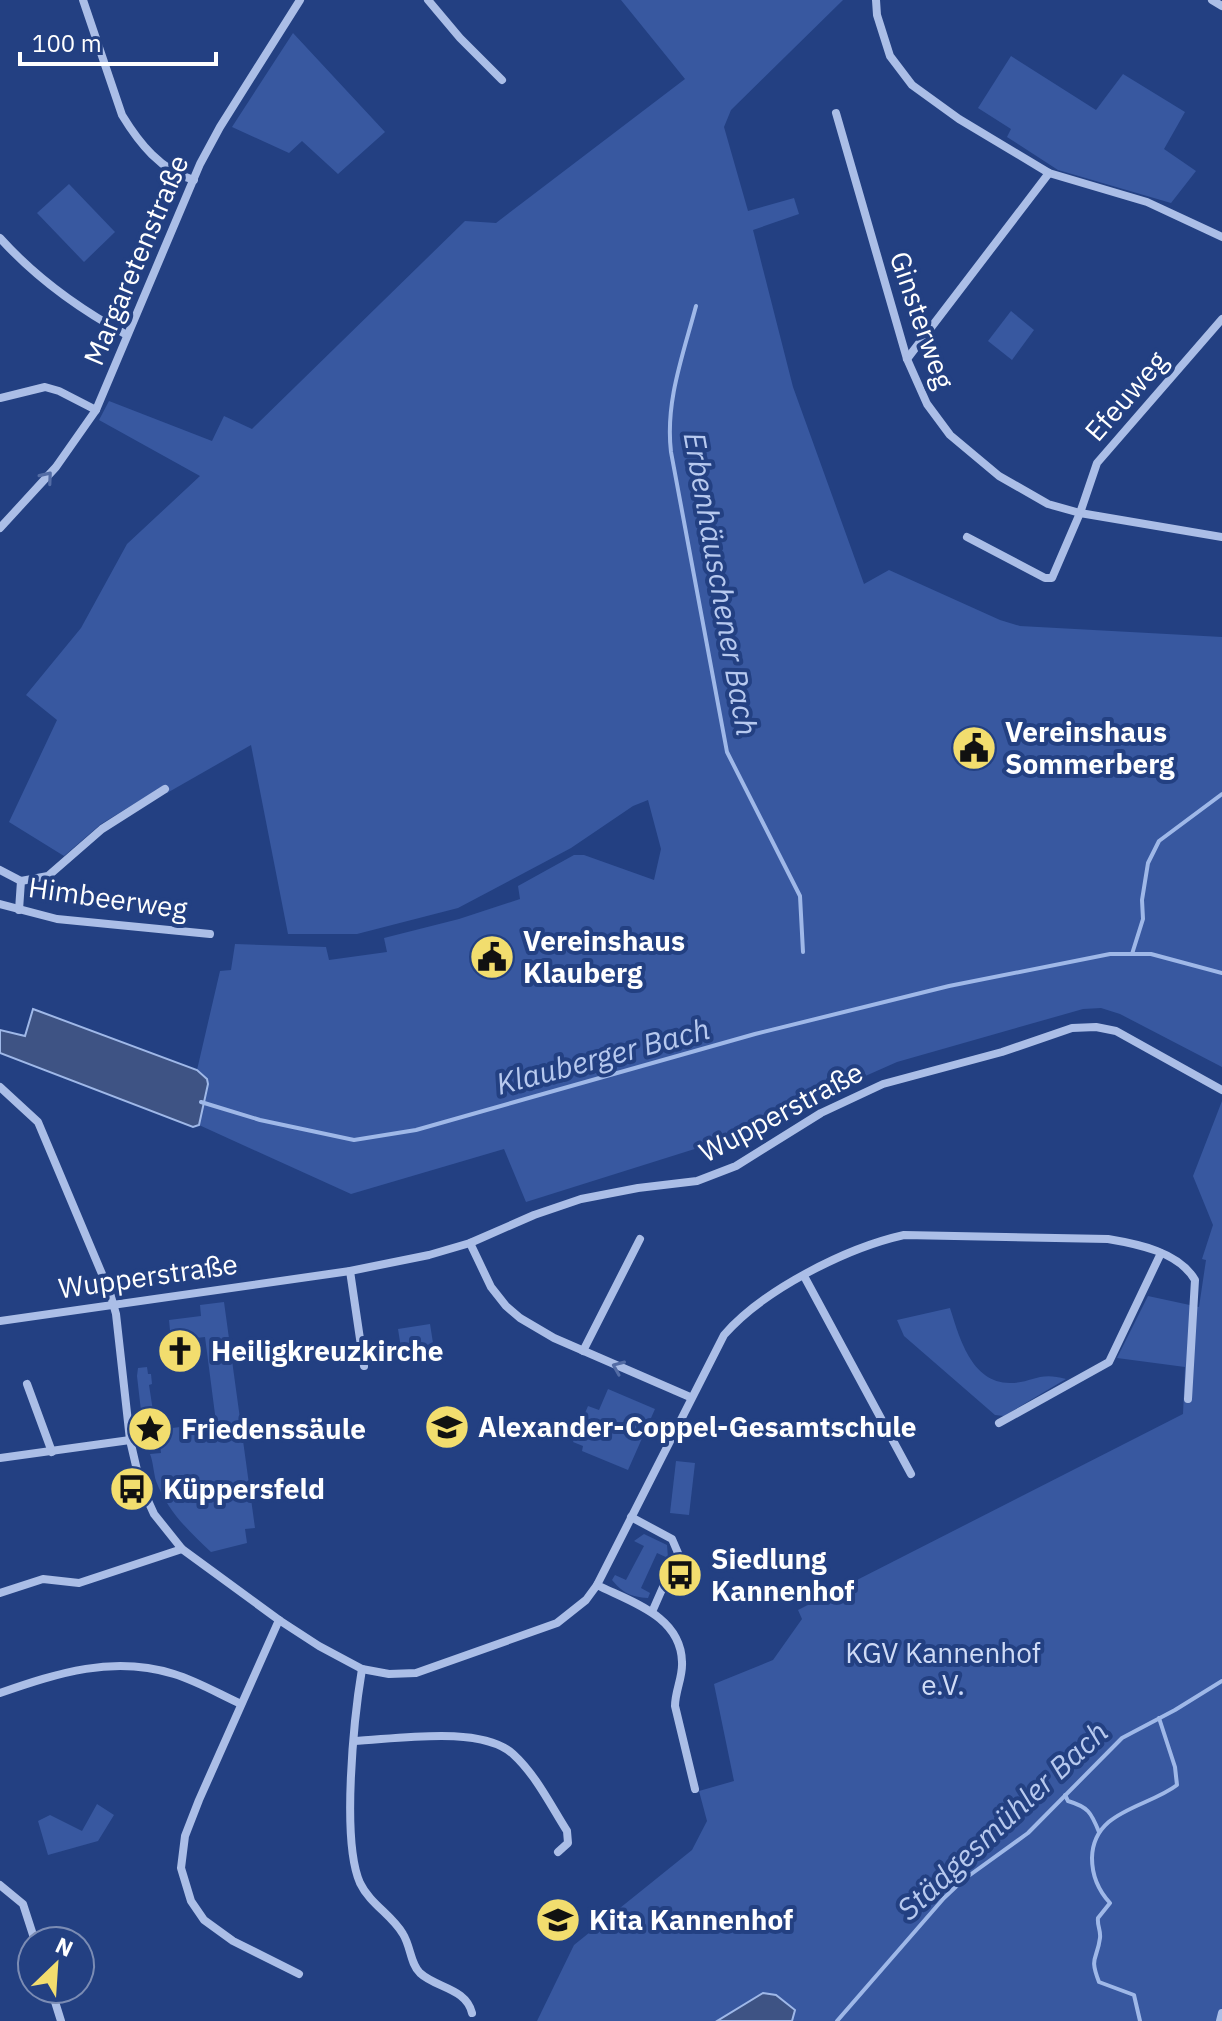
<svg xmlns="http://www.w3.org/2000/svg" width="1222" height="2021" font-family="'IBM Plex Sans',sans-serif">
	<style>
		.green { fill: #3858a0 }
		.water { fill: #3e5384; stroke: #9fb8e8; stroke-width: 2 }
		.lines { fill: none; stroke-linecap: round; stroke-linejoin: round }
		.stream { stroke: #9fb8e8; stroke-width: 4 }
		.street { stroke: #abbee7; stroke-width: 8 }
		.oneway { stroke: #536ca5 }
		.labels { text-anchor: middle; stroke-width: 8; stroke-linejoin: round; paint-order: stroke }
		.street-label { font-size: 28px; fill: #fff; stroke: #234082 }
		.poi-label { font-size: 28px; font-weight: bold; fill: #fff; stroke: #234082; text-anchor: start }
		.park-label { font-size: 28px; fill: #cfdbf6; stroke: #234082 }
		.water-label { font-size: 30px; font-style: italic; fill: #b7c9ef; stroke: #234082 }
	</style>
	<rect width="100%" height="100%" fill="#234082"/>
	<!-- green -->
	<g class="green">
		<polygon points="621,0 843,0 731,110 724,127 748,211 794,198 799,214 753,230 793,387 864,584 889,570 1000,620 1020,626 1222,637 1222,1067 1120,1014 1101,1008 1083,1009 897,1062 836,1089 767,1123 701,1147 526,1202 504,1149 351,1194 199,1125 193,1127 0,1053 0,1030 25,1036 33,1009 197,1070 220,971 231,970 235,944 326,947 329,960 387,952 384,938 459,919 520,899 518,886 574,855 584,855 654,880 661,849 648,800 633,806 571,848 458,908 357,934 288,934 251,745 167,793 162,787 101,824 64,856 9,822 57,720 26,695 81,628 127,544 200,476 99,420 109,401 212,441 224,416 252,429 465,221 496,223 685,79"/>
		<polygon points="293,33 385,132 338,174 302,141 289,153 232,127"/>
		<polygon points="1011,56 1096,110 1123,74 1185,112 1164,149 1196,171 1171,203 1058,170 1007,137 1011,129 978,108"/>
		<polygon points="69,184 115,232 84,262 37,213"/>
		<polygon points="1011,311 1034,330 1012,360 988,341"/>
		<polygon points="1222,1101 1222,2021 537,2021 574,1945 692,1850 707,1821 699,1791 734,1781 714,1684 773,1660 802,1619 798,1610 1183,1414 1185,1367 1117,1358 1148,1296 1199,1307 1206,1260 1202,1259 1213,1225 1193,1176"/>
		<path d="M224,1302L255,1528L245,1529L247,1543L211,1552C188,1530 168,1512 156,1481C154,1475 153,1461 150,1454L161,1453L159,1436L144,1437L137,1376L138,1368L147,1367L148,1374H151L152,1384L149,1385L153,1411H156L157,1419L154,1420L155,1424H157L158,1430L216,1422L205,1337L171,1341L169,1320L201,1316L200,1305Z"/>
		<path d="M950,1308C959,1336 971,1383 1010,1383C1033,1383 1038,1371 1066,1379L1004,1416L995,1415L904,1336L897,1320Z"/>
		<polygon points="430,1324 435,1356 403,1361 398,1329"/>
		<polygon points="608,1389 655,1409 628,1470 582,1451 583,1446 573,1442 588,1406 599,1410"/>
		<polygon points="676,1461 695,1463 689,1515 670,1513"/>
		<path d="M644,1534L667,1545L668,1558L657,1553L641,1588L650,1593L648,1598C631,1597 623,1593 612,1580L615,1575L626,1580L644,1546L634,1541Z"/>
		<polygon points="97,1804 114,1815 98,1841 48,1855 38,1821 50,1815 82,1831"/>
	</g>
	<!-- water -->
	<g class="water">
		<polygon points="33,1009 197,1070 207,1079 208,1084 199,1125 193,1127 0,1053 0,1030 25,1036"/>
		<polygon points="763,1993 776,1995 795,2010 792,2021 717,2021"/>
	</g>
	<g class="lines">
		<!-- stream -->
		<g class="stream">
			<path d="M696,306C683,355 665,402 671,452L727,752L800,896L803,952"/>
			<polyline points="1132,954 1143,919 1142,900 1148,863 1159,841 1222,794"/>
			<polyline points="201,1102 260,1120 354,1140 416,1130 755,1034 949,986 1110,954 1151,954 1222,973"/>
			<path d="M1065,1795L1068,1801C1088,1807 1091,1812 1099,1832"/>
			<polyline points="837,2021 944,1898 963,1880 1028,1833 1122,1738 1175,1710 1222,1681"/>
			<path d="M1140,2021L1134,1995L1099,1982C1089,1956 1097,1961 1100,1938C1101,1930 1097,1926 1098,1918L1110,1903C1098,1890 1092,1875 1092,1858C1093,1810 1147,1808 1177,1785L1175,1767L1159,1718"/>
		</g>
		<!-- street -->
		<g class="street">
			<path d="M83,0L122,115C139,143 161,171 194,180"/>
			<polyline points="428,0 460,38 502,80"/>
			<polyline points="876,0 877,15 890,56 912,85 959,119 1049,173 1147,202 1222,237"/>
			<polyline points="1212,0 1222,6"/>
			<polyline points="836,113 907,359 927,404 950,435 999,476 1048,504 1080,513 1222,537"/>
			<path d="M0,238C37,279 79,309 127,335"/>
			<polyline points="907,359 1049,173"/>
			<polyline points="0,398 45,387 59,391 96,410"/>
			<polyline points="0,528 56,467 96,410 200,164 220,127 300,0"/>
			<polyline points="967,537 1045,578 1052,578 1080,513 1097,463 1222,319"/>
			<polyline points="0,870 21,881"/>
			<polyline points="0,904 57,919 210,934"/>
			<polyline points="19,910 21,881 48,876 102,829 165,789"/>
			<path d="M0,1087L38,1122L110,1293L116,1314L130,1440L140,1483L154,1514L182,1549L279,1620L319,1646L362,1669L389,1674L416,1673L557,1623L586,1600L597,1585L724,1335C763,1290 846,1248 904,1235L1108,1239C1138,1244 1179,1252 1195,1280L1188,1399"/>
			<polyline points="470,1243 491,1287 506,1306 520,1318 554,1338 690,1397"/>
			<polyline points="350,1271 364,1366"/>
			<polyline points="804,1276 911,1474"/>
			<polyline points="0,1321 350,1271 429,1255 470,1243 534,1215 581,1199 638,1188 697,1181 736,1166 821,1113 883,1084 1002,1052 1072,1028 1096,1027 1116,1031 1222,1090"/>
			<polyline points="583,1351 640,1239"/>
			<polyline points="27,1384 52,1452"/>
			<polyline points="999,1423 1109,1362 1161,1253"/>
			<polyline points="0,1458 130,1440"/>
			<polyline points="631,1517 672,1539 678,1553 652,1612"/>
			<path d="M597,1585C631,1602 681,1616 682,1662C683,1677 675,1691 675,1706L695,1789"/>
			<polyline points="0,1593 43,1579 79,1583 182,1549"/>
			<polyline points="279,1620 199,1800 185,1836 181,1868 191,1901 204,1920 233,1941 299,1974"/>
			<path d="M362,1669C354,1717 341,1840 360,1883C370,1904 392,1915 403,1934C411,1947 410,1963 420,1973C436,1988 466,1988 472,2013"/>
			<path d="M0,1693C58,1673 113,1655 174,1674C197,1681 219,1694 241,1704"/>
			<path d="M354,1741C397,1739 481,1725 513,1754C536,1775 551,1806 567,1831L568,1843L558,1852"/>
			<polyline points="0,1885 23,1904 35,1941"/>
			<polyline points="51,1989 61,2021"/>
			<polyline points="1220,2021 1222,2013"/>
		</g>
	</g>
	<!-- one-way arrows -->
	<defs><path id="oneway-chevron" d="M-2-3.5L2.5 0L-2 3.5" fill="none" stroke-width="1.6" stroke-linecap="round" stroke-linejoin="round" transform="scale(2)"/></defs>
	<g class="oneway">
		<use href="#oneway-chevron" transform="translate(47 477) rotate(-50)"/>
		<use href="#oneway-chevron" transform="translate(618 1367) rotate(-157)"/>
	</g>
	<!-- icons -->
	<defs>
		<g id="civic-disc" transform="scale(2.3)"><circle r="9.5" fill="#f2dd6e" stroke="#234082"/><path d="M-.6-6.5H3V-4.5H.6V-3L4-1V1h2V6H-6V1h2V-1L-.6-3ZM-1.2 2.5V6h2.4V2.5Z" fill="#111"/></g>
		<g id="church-disc" transform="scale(2.3)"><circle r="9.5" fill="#f2dd6e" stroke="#234082"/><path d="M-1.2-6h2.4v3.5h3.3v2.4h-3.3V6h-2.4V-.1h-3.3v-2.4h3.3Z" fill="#111"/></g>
		<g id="school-disc" transform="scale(2.3)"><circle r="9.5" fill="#f2dd6e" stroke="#234082"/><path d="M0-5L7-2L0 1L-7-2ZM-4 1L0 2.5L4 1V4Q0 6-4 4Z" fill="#111"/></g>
		<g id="sight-disc" transform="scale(2.3)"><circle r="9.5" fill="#f2dd6e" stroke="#234082"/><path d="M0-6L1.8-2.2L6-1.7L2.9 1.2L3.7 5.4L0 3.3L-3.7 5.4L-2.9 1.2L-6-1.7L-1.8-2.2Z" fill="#111"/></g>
		<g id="bus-disc" transform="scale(2.3)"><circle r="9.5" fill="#f2dd6e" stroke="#234082"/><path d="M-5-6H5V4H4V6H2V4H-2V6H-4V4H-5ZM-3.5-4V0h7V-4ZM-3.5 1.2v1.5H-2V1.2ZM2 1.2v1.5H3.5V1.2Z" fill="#111"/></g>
	</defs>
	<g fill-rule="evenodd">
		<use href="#civic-disc" x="974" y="748"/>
		<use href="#civic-disc" x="492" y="957"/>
		<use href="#church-disc" x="180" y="1351"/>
		<use href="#school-disc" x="447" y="1427"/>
		<use href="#sight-disc" x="150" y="1429"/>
		<use href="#bus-disc" x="132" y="1489"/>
		<use href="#bus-disc" x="680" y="1575"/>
		<use href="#school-disc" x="558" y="1920"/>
	</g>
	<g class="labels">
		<!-- street labels -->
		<g class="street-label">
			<text transform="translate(136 260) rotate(-67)" y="10">Margaretenstraße</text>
			<text transform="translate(922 320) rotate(71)" y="10">Ginsterweg</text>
			<text transform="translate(1126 396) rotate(-49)" y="10">Efeuweg</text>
			<text transform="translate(108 898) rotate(8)" y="10">Himbeerweg</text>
			<text transform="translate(781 1112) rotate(-28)" y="10">Wupperstraße</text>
			<text transform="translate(148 1276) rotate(-8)" y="10">Wupperstraße</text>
		</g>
		<!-- poi labels -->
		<g class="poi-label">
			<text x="1005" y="742">Vereinshaus<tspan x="1005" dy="32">Sommerberg</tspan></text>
			<text x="523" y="951">Vereinshaus<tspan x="523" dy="32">Klauberg</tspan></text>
			<text x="211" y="1361">Heiligkreuzkirche</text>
			<text x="478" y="1437">Alexander-Coppel-Gesamtschule</text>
			<text x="181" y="1439">Friedenssäule</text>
			<text x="163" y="1499">Küppersfeld</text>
			<text x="711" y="1569">Siedlung<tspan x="711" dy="32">Kannenhof</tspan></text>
			<text x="589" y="1930">Kita Kannenhof</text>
		</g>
		<!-- park labels -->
		<g class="park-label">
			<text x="943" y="1663">KGV Kannenhof<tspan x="943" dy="32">e.V.</tspan></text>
		</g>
		<!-- water labels -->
		<g class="water-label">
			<text transform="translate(720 584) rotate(80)" y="10">Erbenhäuschener Bach</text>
			<text transform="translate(603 1057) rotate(-15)" y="10">Klauberger Bach</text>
			<text transform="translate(1003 1821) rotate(-43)" y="10">Städgesmühler Bach</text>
		</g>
	</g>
	<!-- north arrow -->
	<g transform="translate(56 1965) rotate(25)"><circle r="38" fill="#234082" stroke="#7b8cb4" stroke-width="2"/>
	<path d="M0-6L14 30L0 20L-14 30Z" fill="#f2dd6e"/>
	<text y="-12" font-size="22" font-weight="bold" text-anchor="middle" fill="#ffffff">N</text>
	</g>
	<!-- scale -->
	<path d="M20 52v12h196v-12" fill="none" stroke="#ffffff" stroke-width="4"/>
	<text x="32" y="52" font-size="24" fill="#ffffff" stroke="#234082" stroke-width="6" paint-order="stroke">100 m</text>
</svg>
